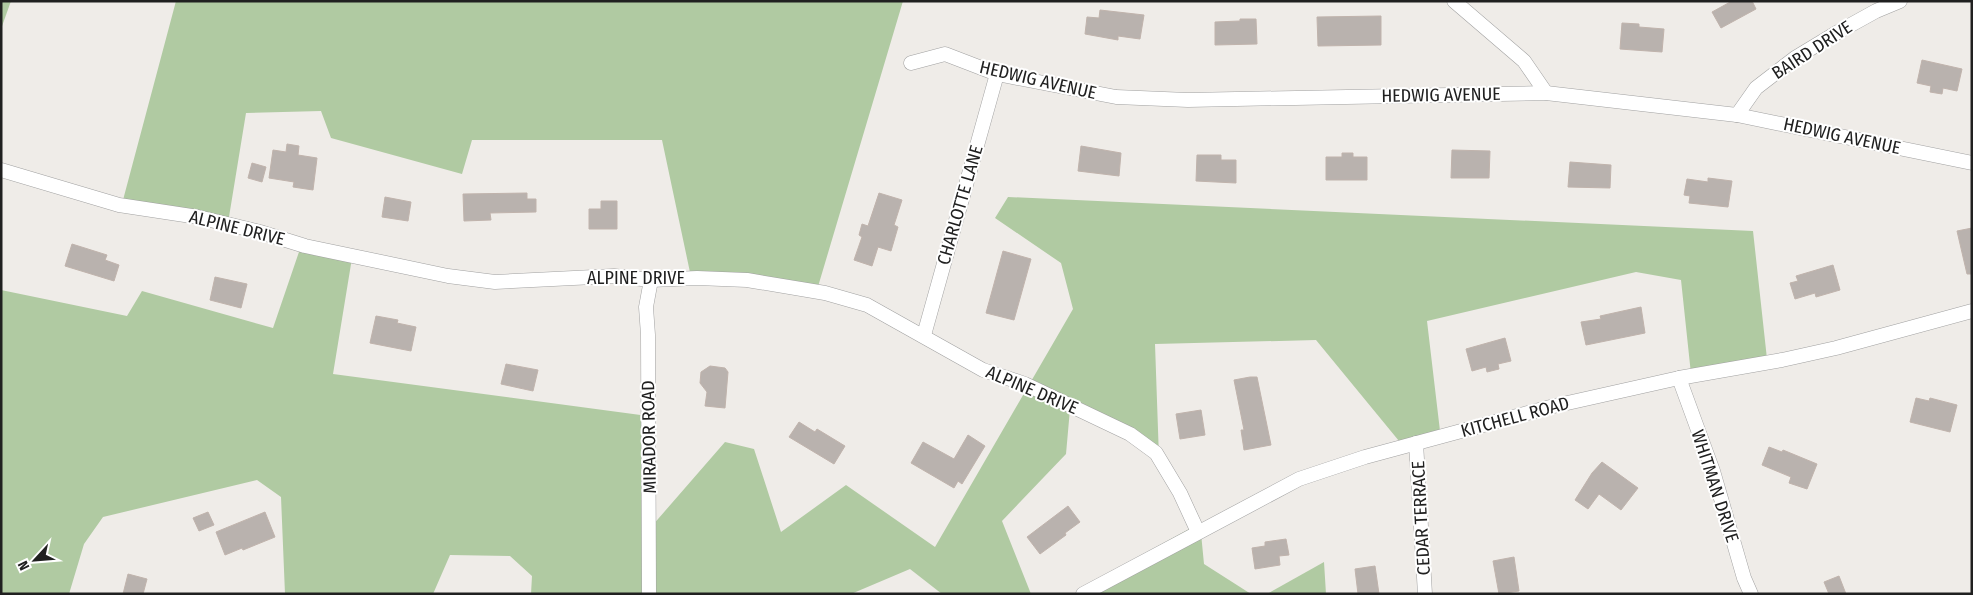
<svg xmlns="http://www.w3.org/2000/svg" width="1973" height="595" font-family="'Fira Sans Condensed',sans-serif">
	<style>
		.forest { fill: #b0caa2 }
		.building { fill: #b9b2ae; stroke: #c0b3ac }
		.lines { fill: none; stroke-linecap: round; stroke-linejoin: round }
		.street-casing { stroke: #a1a1a1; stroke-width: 15 }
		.street { stroke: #fff; stroke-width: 14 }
		.labels { text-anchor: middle; stroke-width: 4; stroke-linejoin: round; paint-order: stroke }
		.street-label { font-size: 18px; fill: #202020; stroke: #fff }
	</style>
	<rect width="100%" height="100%" fill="#efece8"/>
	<!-- forest -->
	<g class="forest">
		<polygon points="1,1 11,1 1,29"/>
		<polygon points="176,1 903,1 817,290 691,277 662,140 472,140 462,174 331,138 321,111 246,113 228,223 123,200"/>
		<polygon points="1008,197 1753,231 1767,359 1691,374 1681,280 1636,272 1427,321 1440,431 1399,441 1316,340 1155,344 1159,458 1070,409 1066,454 1002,521 1031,594 942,594 910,569 851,594 531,594 532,576 510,556 450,555 433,594 285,594 281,497 257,480 103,517 84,544 69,594 1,594 1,290 127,316 142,291 273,328 301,246 352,258 333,374 648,416 645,534 725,442 754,449 781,532 846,485 935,547 1073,309 1061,263 995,218"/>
		<polygon points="1200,523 1204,564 1251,594 1096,594 1091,583"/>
		<polygon points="1324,562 1326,594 1267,594"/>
	</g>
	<!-- building -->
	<g class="building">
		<polygon points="1732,1 1752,1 1756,9 1721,28 1712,12"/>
		<polygon points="1100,10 1144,15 1140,39 1118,36 1118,40 1085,34 1087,17 1099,18"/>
		<polygon points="1381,16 1381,45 1318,46 1317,17"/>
		<polygon points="1240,19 1256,19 1257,44 1215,45 1215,22 1240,21"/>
		<polygon points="1622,23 1639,24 1639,27 1664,29 1662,52 1620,49"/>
		<polygon points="1922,60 1962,69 1957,91 1943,88 1942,94 1930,92 1931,86 1917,83"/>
		<polygon points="287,144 299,146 298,155 317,158 313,190 293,187 294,182 269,178 273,150 286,152"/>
		<polygon points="1081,146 1121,153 1119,176 1078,171"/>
		<polygon points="1452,150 1490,151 1489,178 1451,178"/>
		<polygon points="1342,153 1353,153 1353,157 1367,157 1367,180 1326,180 1326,157 1342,157"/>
		<polygon points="1197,155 1221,155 1221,160 1236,160 1236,183 1196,181"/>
		<polygon points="1570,162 1611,165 1610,188 1568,187"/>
		<polygon points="252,163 266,167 262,182 248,178"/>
		<polygon points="1708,178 1732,181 1728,207 1689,203 1690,196 1684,195 1687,179 1708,182"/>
		<polygon points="527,193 527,199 536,199 536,212 490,213 491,220 464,221 463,194"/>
		<polygon points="879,193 902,200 894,225 898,227 891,251 878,247 872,266 854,260 862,237 859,235 862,224 868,226"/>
		<polygon points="385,197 411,202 408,221 382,217"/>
		<polygon points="601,201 617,201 617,229 589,229 589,209 601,209"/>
		<polygon points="1972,228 1972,274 1967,274 1957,231"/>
		<polygon points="72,244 107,255 105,260 119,265 114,281 65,266"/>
		<polygon points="1003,251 1031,259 1014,320 986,313"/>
		<polygon points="1833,265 1840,290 1816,297 1815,293 1795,299 1790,283 1798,281 1796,276"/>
		<polygon points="215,277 247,284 241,308 210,300"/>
		<polygon points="1641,307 1645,333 1586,345 1581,322 1601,319 1600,316"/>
		<polygon points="376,316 398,320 397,323 416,327 411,351 370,343"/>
		<polygon points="1505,338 1511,361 1498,364 1499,369 1487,372 1486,367 1472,371 1466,349"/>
		<polygon points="506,364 538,370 533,391 501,384"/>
		<polygon points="710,366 725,368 728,372 725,408 705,406 707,392 700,383 701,372"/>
		<polygon points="1250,377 1257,377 1271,445 1244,450 1241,430 1244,430 1234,380"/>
		<polygon points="1916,398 1929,401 1930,398 1957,405 1950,432 1910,422"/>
		<polygon points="1201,410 1205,435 1180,439 1176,414"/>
		<polygon points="799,422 815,432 817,429 845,446 834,464 789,437"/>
		<polygon points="968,435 985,446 962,484 958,481 954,488 911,463 923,442 954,459"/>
		<polygon points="1769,447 1782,452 1783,450 1817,464 1807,489 1789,483 1791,477 1762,465"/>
		<polygon points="1602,462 1638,488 1621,510 1599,494 1588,509 1575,500 1592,473"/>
		<polygon points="1068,506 1080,522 1065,533 1066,535 1040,554 1027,537"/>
		<polygon points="208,512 214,525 199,531 193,518"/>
		<polygon points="265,512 275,537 243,550 242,548 225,555 216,532"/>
		<polygon points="1286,539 1289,555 1279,556 1280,565 1255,569 1252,548 1265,546 1265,542"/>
		<polygon points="1514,557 1519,591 1499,594 1493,561"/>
		<polygon points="1375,566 1379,594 1358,594 1355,569"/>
		<polygon points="128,574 147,579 143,594 123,594"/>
		<polygon points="1839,576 1846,594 1829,594 1824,582"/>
	</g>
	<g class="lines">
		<!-- street casing -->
		<g class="street-casing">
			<g id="street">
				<polyline points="1454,1 1524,61 1546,93"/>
				<polyline points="911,63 945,54 997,74 1116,97 1188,100 1546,93 1737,115 1972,163"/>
				<polyline points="1737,115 1756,88 1795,58 1838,32 1876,11 1900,1"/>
				<polyline points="1,170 119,205 198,217 260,232 305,246 448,276 495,282 614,276 651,280 697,278 747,280 825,293 867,305 983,370 1025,384 1130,434 1156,453 1180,493 1198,532"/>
				<polyline points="924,335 997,74"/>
				<polyline points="1679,378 1713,471 1744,578 1751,594"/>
				<polyline points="1416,443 1425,594"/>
				<polyline points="649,594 648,335 646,307 651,280"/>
				<polyline points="1083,594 1299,479 1365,457 1554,406 1679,378 1782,360 1836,348 1972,311"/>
			</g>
		</g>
		<!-- street -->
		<use href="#street" class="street"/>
	</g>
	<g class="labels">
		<!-- street labels -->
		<g class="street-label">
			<text transform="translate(1812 50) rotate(-33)" y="6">BAIRD DRIVE</text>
			<text transform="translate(1038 80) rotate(13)" y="6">HEDWIG AVENUE</text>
			<text transform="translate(1441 95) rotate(-1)" y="6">HEDWIG AVENUE</text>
			<text transform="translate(1842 136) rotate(12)" y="6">HEDWIG AVENUE</text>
			<text transform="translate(960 205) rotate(-74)" y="6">CHARLOTTE LANE</text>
			<text transform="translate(237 228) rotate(14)" y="6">ALPINE DRIVE</text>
			<text x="636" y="284">ALPINE DRIVE</text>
			<text transform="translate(1032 390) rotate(23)" y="6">ALPINE DRIVE</text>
			<text transform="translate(1515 417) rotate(-15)" y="6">KITCHELL ROAD</text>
			<text transform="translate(649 437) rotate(-91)" y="6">MIRADOR ROAD</text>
			<text transform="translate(1715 486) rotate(72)" y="6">WHITMAN DRIVE</text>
			<text transform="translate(1421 518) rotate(-93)" y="6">CEDAR TERRACE</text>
		</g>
	</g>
	<!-- border -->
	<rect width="1973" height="595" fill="none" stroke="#202020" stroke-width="5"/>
	<!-- north arrow -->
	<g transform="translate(35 560) rotate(244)" stroke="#ffffff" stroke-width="4" paint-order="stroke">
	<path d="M0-4L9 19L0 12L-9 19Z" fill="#202020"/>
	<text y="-8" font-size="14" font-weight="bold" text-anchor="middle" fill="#202020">N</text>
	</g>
</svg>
